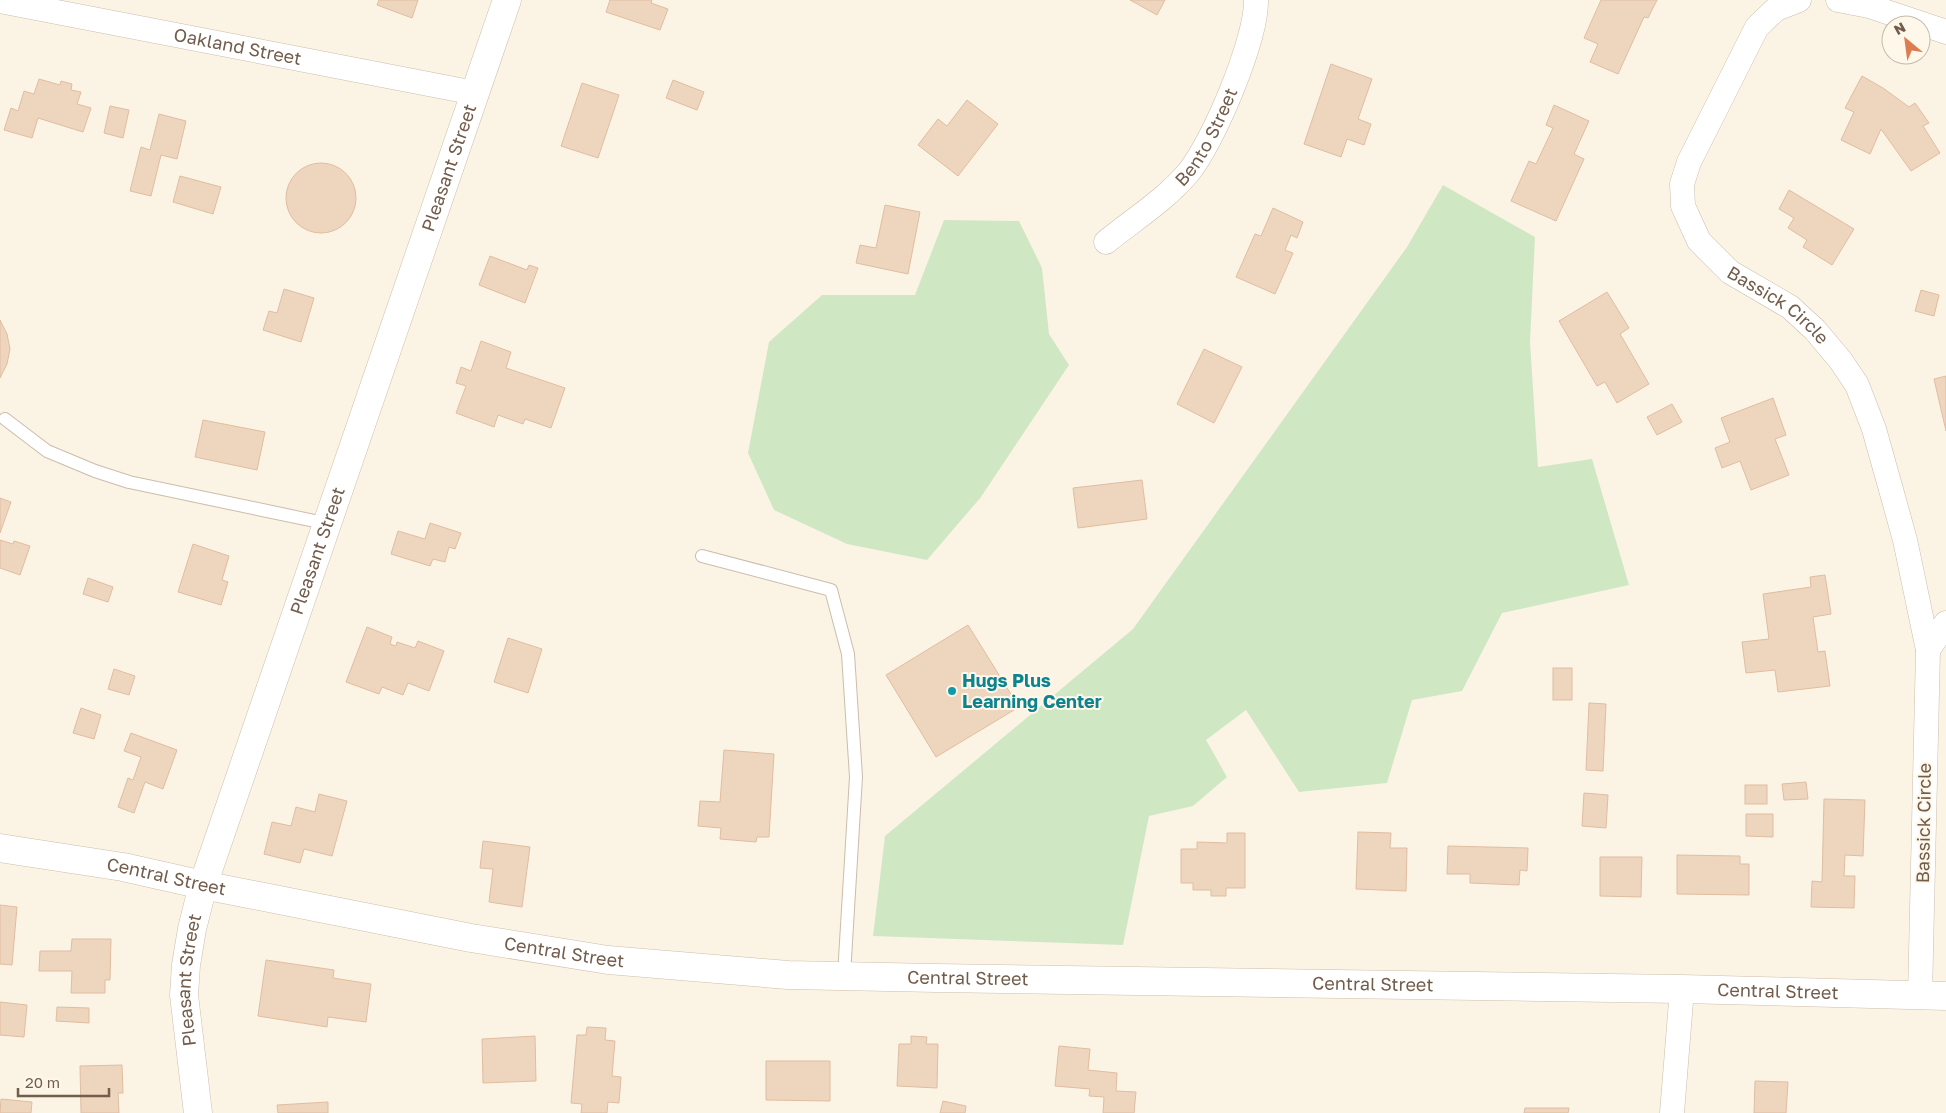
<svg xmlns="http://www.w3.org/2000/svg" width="1946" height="1113" font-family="'Golos Text',sans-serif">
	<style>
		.green { fill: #d0e7c4 }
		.building { fill: #eed5be; stroke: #e0bda0 }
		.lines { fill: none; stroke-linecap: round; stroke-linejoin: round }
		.service-casing { stroke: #ccbcac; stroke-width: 14 }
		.minor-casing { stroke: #ccbcac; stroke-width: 25 }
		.secondary-casing { stroke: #cebdaa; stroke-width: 29 }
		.service { stroke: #fff; stroke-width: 12 }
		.minor { stroke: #fff; stroke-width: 24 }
		.secondary { stroke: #fff; stroke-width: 28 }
		.culture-dot { fill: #0f9aa8; stroke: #fef8eb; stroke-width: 2 }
		.labels { text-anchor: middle; stroke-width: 4; stroke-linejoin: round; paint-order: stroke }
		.street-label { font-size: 18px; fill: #725c4c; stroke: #fef8eb }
		.culture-label { font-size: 18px; font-weight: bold; fill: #0d838f; stroke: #fef8eb; text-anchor: start }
	</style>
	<rect width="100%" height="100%" fill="#fbf4e5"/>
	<!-- green -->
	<g class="green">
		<polygon points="1443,185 1535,237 1530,342 1538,467 1592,459 1629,585 1502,613 1462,691 1412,700 1387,783 1299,792 1246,710 1206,740 1227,777 1193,806 1149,816 1123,945 873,936 885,836 1133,629 1407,247"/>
		<polygon points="944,220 1019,221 1042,268 1049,334 1069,365 981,497 927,560 847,544 774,510 748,453 769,342 822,295 915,295"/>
	</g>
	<!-- building -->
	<g class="building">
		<polygon points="379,0 418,0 412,18 377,5"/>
		<polygon points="610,0 652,0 651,3 668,9 660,30 606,12"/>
		<polygon points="1130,0 1165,0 1157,15"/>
		<polygon points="1601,0 1657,0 1648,18 1644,17 1618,74 1590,62 1598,44 1584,38"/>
		<polygon points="1331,64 1372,79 1358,119 1371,124 1364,145 1347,139 1341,157 1304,144"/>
		<polygon points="1862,76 1883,88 1909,107 1915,103 1929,123 1923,126 1940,153 1911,171 1881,129 1870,154 1841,140 1854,112 1845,108"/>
		<polygon points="39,79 60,85 61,81 72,84 71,90 81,92 77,104 91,108 83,132 38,118 32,138 4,130 11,108 18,111 24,91 34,94"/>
		<polygon points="673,80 704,92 697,110 666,98"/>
		<polygon points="582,83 619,95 598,158 561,146"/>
		<polygon points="967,100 998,124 958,176 918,145 938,119 947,126"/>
		<polygon points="1554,105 1589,121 1574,154 1584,159 1556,221 1511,201 1529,161 1536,164 1553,128 1546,125"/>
		<polygon points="110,106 129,110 123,138 104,133"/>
		<polygon points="159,114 186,121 177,159 161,155 151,196 130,191 141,147 150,150"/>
		<circle cx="321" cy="198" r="35"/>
		<polygon points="180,176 221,187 213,214 173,202"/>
		<polygon points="1789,190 1854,229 1832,265 1803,247 1807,240 1788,228 1794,218 1779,209"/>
		<polygon points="885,205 920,212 908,274 856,263 860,245 876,248"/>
		<polygon points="1273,208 1303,222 1297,238 1291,235 1285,250 1293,253 1275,294 1236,277 1255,234 1261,236"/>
		<polygon points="490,256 527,270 529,265 538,268 525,303 479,285"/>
		<polygon points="284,289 314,298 301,342 263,330 269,311 277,313"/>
		<polygon points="1921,290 1939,295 1934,316 1915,311"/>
		<polygon points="1607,292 1629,328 1620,334 1649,384 1617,403 1605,382 1597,386 1559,321"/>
		<polygon points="0,320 7,334 10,349 7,364 0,378"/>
		<polygon points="481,341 511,352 506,368 565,388 551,428 525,419 523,424 498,415 494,427 456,413 466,386 456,383 461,367 471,371"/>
		<polygon points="1204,349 1242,367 1214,423 1177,404"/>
		<polygon points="1946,376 1946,431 1934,379"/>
		<polygon points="1773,398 1786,435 1775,439 1789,475 1751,490 1740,461 1722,468 1715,448 1730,442 1721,418"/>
		<polygon points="1672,404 1682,422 1657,435 1647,417"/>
		<polygon points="203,420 265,432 257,470 195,457"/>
		<polygon points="1142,480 1147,519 1078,528 1073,488"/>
		<polygon points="0,498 11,502 0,533"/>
		<polygon points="430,523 461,533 455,549 449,547 445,562 433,559 430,566 391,554 398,531 425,539"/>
		<polygon points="0,540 13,544 14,541 30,546 20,575 0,568"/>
		<polygon points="193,544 229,556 222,580 228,582 221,605 178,592"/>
		<polygon points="1825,575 1831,614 1813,617 1818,652 1825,651 1830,686 1778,692 1775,670 1746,673 1742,642 1769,639 1763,594 1811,587 1810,577"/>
		<polygon points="88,578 113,587 108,602 83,594"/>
		<polygon points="968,625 1019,707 936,757 886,675"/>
		<polygon points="367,627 392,637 390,644 396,646 397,642 415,648 418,641 444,651 429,691 408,683 403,695 382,687 379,694 346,682"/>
		<polygon points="508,638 542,649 528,693 494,682"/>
		<rect x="1553" y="668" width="19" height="32"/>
		<polygon points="114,669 135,676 129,695 108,689"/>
		<polygon points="1589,703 1606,704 1603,771 1586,770"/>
		<polygon points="81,708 101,715 94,739 73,733"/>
		<polygon points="131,733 177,750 163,789 145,782 134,813 118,807 128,778 133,780 141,757 124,751"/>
		<polygon points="724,750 774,754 769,837 757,837 756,842 720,839 721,828 698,826 700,801 720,802"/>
		<polygon points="1806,782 1808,799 1784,800 1782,784"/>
		<rect x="1745" y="785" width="22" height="19"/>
		<polygon points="1584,793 1608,795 1606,828 1582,826"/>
		<polygon points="319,794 347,801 332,856 304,849 300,863 264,854 272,822 291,826 296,807 315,812"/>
		<polygon points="1824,799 1865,800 1863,856 1845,855 1844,876 1855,876 1854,908 1811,907 1812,881 1822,882"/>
		<polygon points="1746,814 1773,814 1773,837 1746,836"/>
		<polygon points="1358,832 1391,833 1390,848 1407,848 1406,891 1356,889"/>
		<polygon points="1227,833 1245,833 1245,888 1226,888 1226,896 1211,896 1211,890 1193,890 1193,883 1181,883 1181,849 1197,849 1197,842 1227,843"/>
		<polygon points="483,841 530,847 522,907 489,902 493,869 480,868"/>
		<polygon points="1448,846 1528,848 1527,871 1520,870 1519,885 1470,883 1470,874 1447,874"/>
		<polygon points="1677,855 1740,856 1740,864 1749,864 1749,895 1677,894"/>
		<polygon points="1600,857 1642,857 1641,897 1600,896"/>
		<polygon points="0,905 17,907 12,965 0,964"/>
		<polygon points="72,939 111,939 110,980 105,980 105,993 71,993 72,971 39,971 40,951 71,951"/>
		<polygon points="266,960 334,970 333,978 371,984 366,1022 328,1017 327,1027 258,1016"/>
		<polygon points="0,1002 27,1005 24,1037 0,1035"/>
		<polygon points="57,1007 89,1008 89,1023 56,1021"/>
		<polygon points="587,1027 606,1028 605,1040 615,1041 612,1076 621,1077 619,1103 608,1102 607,1113 581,1113 582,1104 571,1103 577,1035 586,1035"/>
		<polygon points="535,1036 536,1081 483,1083 482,1039"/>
		<polygon points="911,1036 927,1037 926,1044 938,1044 937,1088 897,1086 899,1044 911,1044"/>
		<polygon points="1059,1046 1090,1049 1088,1070 1117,1073 1116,1091 1136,1092 1134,1113 1103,1113 1104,1097 1089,1096 1090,1089 1055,1086"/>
		<polygon points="766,1061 830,1061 830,1101 766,1100"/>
		<polygon points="122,1065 123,1093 118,1093 119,1113 81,1113 80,1066"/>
		<polygon points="1755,1081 1788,1082 1786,1113 1754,1113"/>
		<polygon points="1,1099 32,1102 31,1113 0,1113"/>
		<polygon points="943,1101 966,1106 965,1113 940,1113"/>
		<polygon points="328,1102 328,1113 278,1113 277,1105"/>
		<polygon points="1525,1108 1569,1108 1568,1113 1524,1113"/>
	</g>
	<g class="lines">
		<!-- service casing -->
		<g class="service-casing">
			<g id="service">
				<polyline points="5,419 47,451 95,471 129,482 329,524"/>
				<polyline points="702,556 831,590 848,654 856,777 844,975"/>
			</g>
		</g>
		<!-- minor casing -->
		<g class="minor-casing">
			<g id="minor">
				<path id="s1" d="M1799,0L1776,9L1757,27L1689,162L1682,184L1683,206L1699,241L1730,272L1790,307L1815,330L1841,361L1857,385L1874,429L1890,486L1905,540L1928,650L1920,996"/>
				<polyline points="1838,0 1869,6 1946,32"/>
				<path id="s2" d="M0,1L475,93"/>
				<path id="s3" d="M1106,242C1133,220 1165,200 1188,173C1213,143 1257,39 1256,0"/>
				<polyline points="1928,650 1946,623"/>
				<polyline points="1672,1113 1682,989"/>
			</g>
		</g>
		<!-- secondary casing -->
		<g class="secondary-casing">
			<g id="secondary">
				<path id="s4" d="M0,848L123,867L203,885L471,938L608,960L788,975L936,978L1682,989L1946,996"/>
				<path id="s5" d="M198,1113L184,995L186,965L192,929L203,885L507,0"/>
			</g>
		</g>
		<!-- service -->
		<use href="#service" class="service"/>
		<!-- minor -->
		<use href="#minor" class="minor"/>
		<!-- secondary -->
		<use href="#secondary" class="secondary"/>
	</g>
	<!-- markers -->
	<circle class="culture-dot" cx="952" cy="691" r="5"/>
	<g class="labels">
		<!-- street labels -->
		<g class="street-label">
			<text dy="6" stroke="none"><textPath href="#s2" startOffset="242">Oakland Street</textPath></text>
			<text dy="6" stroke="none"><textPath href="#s3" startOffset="148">Bento Street</textPath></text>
			<text dy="6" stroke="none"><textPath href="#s5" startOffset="989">Pleasant Street</textPath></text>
			<text dy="6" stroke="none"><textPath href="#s1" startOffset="388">Bassick Circle</textPath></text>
			<text dy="6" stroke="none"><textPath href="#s5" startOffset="584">Pleasant Street</textPath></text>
			<text transform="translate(1924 823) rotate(-89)" y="6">Bassick Circle</text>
			<text dy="6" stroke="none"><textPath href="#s4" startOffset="169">Central Street</textPath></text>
			<text dy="6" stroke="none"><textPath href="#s4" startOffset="574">Central Street</textPath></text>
			<text dy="6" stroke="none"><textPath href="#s4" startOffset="979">Central Street</textPath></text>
			<text dy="6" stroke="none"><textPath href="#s5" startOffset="134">Pleasant Street</textPath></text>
			<text dy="6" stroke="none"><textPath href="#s4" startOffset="1384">Central Street</textPath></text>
			<text dy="6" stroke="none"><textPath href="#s4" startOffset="1789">Central Street</textPath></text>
		</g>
		<!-- culture labels -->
		<g class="culture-label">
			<text x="962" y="687">Hugs Plus<tspan x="962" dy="21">Learning Center</tspan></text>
		</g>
	</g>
	<!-- north arrow -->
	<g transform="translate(1906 40) rotate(331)"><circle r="24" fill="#fef8eb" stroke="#c6baab"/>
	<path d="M0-4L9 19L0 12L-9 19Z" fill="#dd7b52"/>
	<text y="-8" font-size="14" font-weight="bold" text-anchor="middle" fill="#725c4c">N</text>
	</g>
	<!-- scale -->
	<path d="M18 1088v8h91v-8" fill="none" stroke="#725c4c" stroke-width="2.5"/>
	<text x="25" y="1088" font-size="15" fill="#725c4c" stroke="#fef8eb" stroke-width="4" paint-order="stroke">20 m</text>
</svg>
